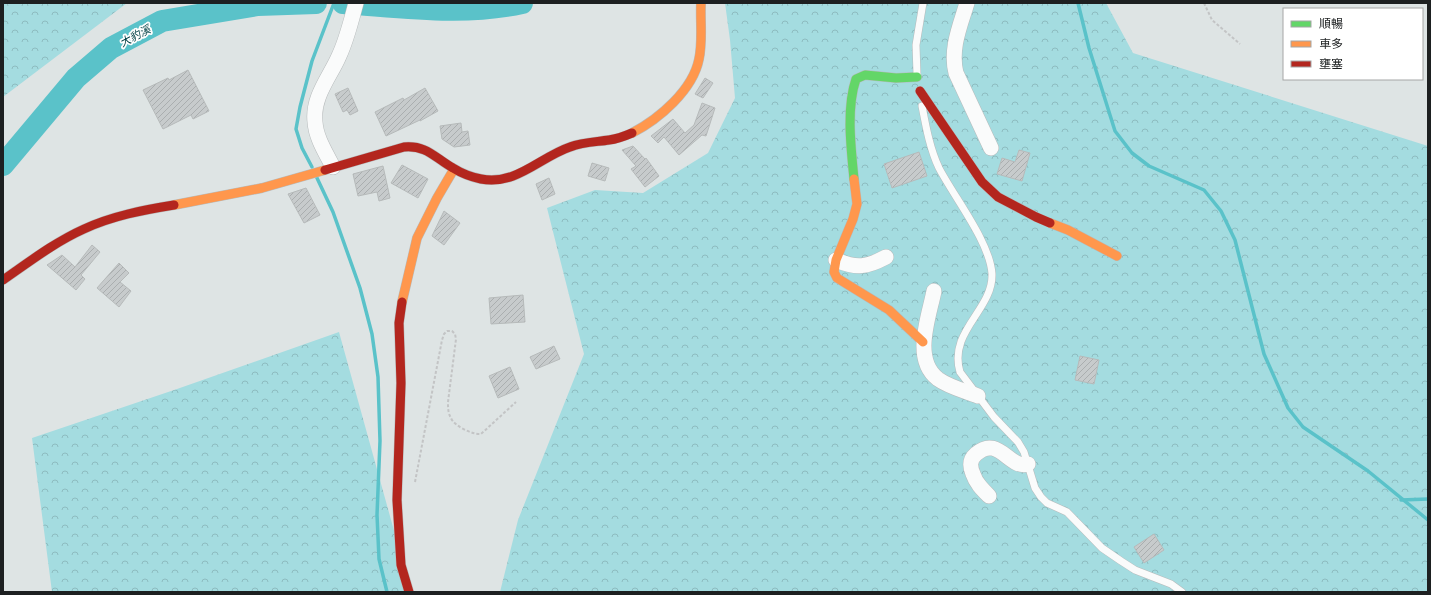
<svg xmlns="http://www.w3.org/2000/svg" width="1431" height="595" font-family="'Varela Round','Noto Sans TC',sans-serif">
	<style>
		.forest { fill: url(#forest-crowns) }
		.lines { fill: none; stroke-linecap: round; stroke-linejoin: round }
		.stream { stroke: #5ac2c9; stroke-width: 3.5 }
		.river { stroke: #5ac2c9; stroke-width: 22 }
		.building { fill: url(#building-hatch); stroke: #b6baba }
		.lane-casing { stroke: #b7bbbc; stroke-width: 8 }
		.street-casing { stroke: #b7bbbc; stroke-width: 16 }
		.fast-casing { stroke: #b7bbbc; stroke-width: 10 }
		.slow-casing { stroke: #b7bbbc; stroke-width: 10 }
		.jam-casing { stroke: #b7bbbc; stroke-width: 10 }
		.path { stroke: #c3c4c5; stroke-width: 2; stroke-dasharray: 3 2; stroke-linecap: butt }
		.lane { stroke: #fafbfb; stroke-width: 7 }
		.street { stroke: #fafbfb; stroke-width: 15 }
		.fast { stroke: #63d668; stroke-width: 9 }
		.slow { stroke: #ff974d; stroke-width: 9 }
		.jam { stroke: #b3261e; stroke-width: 9 }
		.labels { text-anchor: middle; stroke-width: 3.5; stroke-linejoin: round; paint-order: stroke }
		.water-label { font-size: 11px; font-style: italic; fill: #004044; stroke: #fff }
	</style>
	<defs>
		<pattern id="forest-crowns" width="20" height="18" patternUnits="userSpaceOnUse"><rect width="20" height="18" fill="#a4dce0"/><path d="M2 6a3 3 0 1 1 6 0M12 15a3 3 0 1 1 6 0" fill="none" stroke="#8dbcc0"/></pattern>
		<pattern id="building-hatch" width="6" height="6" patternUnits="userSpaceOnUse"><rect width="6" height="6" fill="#c7cbcc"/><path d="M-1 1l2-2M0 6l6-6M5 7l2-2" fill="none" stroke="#aaaeaf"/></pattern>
	</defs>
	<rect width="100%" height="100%" fill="#dee4e4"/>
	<!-- forest -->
	<g class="forest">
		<polygon points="3,3 127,3 3,97"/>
		<polygon points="725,3 1106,3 1133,53 1428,146 1428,592 500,592 518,520 584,354 547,208 595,190 643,193 708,153 735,98 730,40"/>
		<polygon points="339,332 411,592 52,592 32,438 177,389"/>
	</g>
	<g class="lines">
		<!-- stream -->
		<g class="stream">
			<polyline points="1078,3 1089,48 1115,131 1132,153 1149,166 1204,190 1221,211 1235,240 1264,354 1288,408 1303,427 1368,471 1428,520"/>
			<polyline points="312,167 302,148 296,129 300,107 312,61 334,3"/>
			<polyline points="317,178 333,212 360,288 372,334 378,377 380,441 377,515 379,559 387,592"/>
			<polyline points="1401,500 1428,499"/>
		</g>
		<!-- river -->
		<g class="river">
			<path d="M343,3C402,7 464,16 522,3"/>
			<polyline points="3,165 76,78 111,48 162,21 258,5 316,3"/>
		</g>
	</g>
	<!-- building -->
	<g class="building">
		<polygon points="188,70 209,111 193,119 191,115 163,129 143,90 168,78 169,80"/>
		<polygon points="705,78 713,83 703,98 695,94"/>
		<polygon points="348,88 358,111 350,115 347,110 343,112 335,94"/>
		<polygon points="425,88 438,111 420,121 420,120 386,136 375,112 403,98 404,100"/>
		<polygon points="702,103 715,108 706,136 702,135 679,155 664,137 658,143 651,136 673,119 685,133 694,125"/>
		<polygon points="461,123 462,132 468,131 470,145 454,147 442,139 440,126"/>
		<polygon points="633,146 645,159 646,158 659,176 645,187 631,169 636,166 622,150"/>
		<polygon points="1019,150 1030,153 1022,181 997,174 1002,158 1015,162"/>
		<polygon points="919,152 927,176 892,188 884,164"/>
		<polygon points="592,163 609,168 605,181 588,176"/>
		<polygon points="402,165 428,179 418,198 391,183"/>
		<polygon points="383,166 390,198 379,201 377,192 358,196 353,174"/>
		<polygon points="549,178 555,194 542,200 536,184"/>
		<polygon points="306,188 320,215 304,223 288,194"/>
		<polygon points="444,211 460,223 444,245 432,236"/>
		<polygon points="92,245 100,252 81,275 85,279 76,290 47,265 62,255 75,267"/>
		<polygon points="119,263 129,273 120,282 131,291 119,307 97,288"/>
		<polygon points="523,295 525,322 491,324 489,298"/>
		<polygon points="554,346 560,359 536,369 530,357"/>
		<polygon points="1080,356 1099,360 1094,384 1075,380"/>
		<polygon points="510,367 519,389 498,398 489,376"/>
		<polygon points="1154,534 1164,550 1144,563 1134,547"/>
	</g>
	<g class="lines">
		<!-- lane casing -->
		<g class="lane-casing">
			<g id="lane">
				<polyline points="917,74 916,45 923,3"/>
				<path d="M922,106C926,127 930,149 939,168C954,197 990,242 992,274C993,310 948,331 960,372L994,417L1018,442L1024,452L1035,488L1041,497L1047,503L1067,512L1102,548L1121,561L1135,570L1171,584L1182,592"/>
			</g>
		</g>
		<!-- street casing -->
		<g class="street-casing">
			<g id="street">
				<path d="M967,3C960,26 950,49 956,73L991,148"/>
				<path d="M333,167C326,153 316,138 315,122C312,97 330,77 339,56C347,39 351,21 356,3"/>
				<path d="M836,260C857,269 867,267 886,257"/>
				<path d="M934,291C929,317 912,359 938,379C949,387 965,391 978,396"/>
				<path d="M989,496C982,489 976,483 973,474C970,467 969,460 976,454C999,434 1009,470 1028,464"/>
			</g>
		</g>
		<!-- fast casing -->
		<g class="fast-casing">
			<path id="fast" d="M854,179C851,148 846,108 856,79L865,75L896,78L917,77"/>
		</g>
		<!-- slow casing -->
		<g class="slow-casing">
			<g id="slow">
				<path d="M632,133C659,119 693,90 699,59C703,41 700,21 701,3"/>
				<polyline points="854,179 857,204 853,219 836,260 834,272 837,278 889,310 923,342"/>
				<polyline points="174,205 262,188 325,170"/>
				<polyline points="1050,223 1068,230 1117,256"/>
				<polyline points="402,302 417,238 437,198 454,169"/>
			</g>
		</g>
		<!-- jam casing -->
		<g class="jam-casing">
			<g id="jam">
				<polyline points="920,91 982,182 998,197 1036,217 1050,223"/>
				<path d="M325,170L404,147C427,145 435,158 453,168C461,173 471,177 481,179C516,186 540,157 570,147C583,142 596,142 609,140C617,139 625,136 632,133"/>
				<path d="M3,280C29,262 55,242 84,229C112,216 143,210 174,205"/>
				<polyline points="402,302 399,323 401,383 397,500 401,565 409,592"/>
			</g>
		</g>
		<!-- path -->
		<g class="path">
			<polyline points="1204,3 1212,20 1240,44"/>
			<path d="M415,482L442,340L444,334L447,331H452L455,334L456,339L448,402C448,408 448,413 451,418C454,426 473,435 481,434L516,402"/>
		</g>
		<!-- lane -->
		<use href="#lane" class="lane"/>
		<!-- street -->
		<use href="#street" class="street"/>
		<!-- fast -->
		<use href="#fast" class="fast"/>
		<!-- slow -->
		<use href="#slow" class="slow"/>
		<!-- jam -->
		<use href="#jam" class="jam"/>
	</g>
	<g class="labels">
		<!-- water labels -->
		<g class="water-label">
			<text transform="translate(135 36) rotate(-28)" y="4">大豹溪</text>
		</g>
	</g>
	<!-- border -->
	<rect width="1431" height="595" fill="none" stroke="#1d2021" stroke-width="8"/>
	<!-- legend -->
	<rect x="1283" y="8" width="140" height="72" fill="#ffffff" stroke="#a5a6a6"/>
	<rect x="1291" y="21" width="20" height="6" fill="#63d668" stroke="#a5a6a6"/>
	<text x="1319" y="28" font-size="12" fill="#1d2021">順暢</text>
	<rect x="1291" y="41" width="20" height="6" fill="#ff974d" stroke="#a5a6a6"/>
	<text x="1319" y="48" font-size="12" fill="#1d2021">車多</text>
	<rect x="1291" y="61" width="20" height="6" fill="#b3261e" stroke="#a5a6a6"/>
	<text x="1319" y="68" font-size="12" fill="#1d2021">壅塞</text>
</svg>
